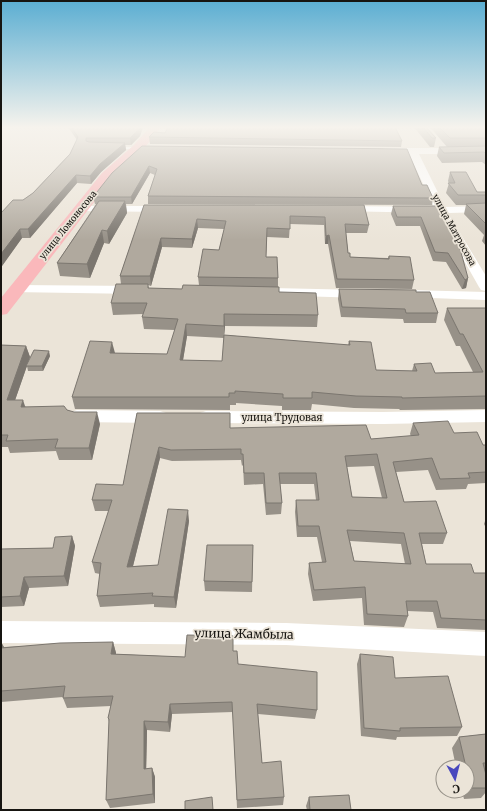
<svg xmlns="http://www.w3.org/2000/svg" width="487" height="811" font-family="Merriweather,serif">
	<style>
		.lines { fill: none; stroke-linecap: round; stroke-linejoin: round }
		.service { fill: #fff; fill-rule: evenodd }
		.minor { fill: #fff; fill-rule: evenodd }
		.primary { fill: #fab8bb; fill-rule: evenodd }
		.wall { fill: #979188; fill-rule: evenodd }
		.shaded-wall { fill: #7b766f }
		.building { fill: #b0a99e; stroke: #7b766f; fill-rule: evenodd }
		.labels { text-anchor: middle; stroke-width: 3.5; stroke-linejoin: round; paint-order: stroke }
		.far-street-label { font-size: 9px; fill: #171511; stroke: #ebe4d8 }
		.street-label { font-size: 10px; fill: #171511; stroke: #ebe4d8 }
		.near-street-label { font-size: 12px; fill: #171511; stroke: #ebe4d8 }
	</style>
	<rect width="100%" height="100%" fill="#ebe4d8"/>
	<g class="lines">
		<!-- service -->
		<polygon class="service" points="111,147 138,147 140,148 138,149 113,149 111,148"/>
		<!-- minor -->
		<g class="minor">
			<polygon points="384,148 486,148 486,154 419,154 445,207 486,206 486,212 448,213 486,276 486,291 481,290 479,287 437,213 338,211 336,209 338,207 342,206 434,207 409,154 381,153 379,151"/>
			<polygon points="80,206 166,206 172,209 166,212 76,211 74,209 76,207"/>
			<polygon points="17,285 138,286 143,287 145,290 143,293 138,294 12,292 10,289 12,286"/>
			<polygon points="272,288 362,290 367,291 369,294 367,297 362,298 267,295 265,292 267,289"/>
			<polygon points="408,290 486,292 486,300 403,297 401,294 403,291"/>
			<polygon points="77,410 160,411 166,413 169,417 166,421 160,423 77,422 71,420 68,416 71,412"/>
			<polygon points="486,410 486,422 383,424 206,423 200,421 197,417 200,413 206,411 383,412"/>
			<polygon points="1,621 286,623 486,632 486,656 286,645 1,643"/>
		</g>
		<!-- primary -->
		<polygon class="primary" points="150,127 161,127 142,151 112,179 7,314 1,315 1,298 102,173 134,145"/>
	</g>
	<!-- wall -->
	<g class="wall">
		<polygon points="68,127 143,127 140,136 131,145 125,145 126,150 101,172 91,184 77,183 30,238 22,238 2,266 1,266 1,213 23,200 33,193 70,154 77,140"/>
		<polygon points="414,127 426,127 436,138 434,147 430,147"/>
		<polygon points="430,127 486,127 486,165 482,162 442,163 437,156 439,147 447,147"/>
		<polygon points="149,137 402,141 401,147 150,144"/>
		<polygon points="142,146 422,185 433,198 432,205 148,204 148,196 155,175 150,173 132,204 126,204 127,213 109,244 104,243 90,278 60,276 57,263 96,204 95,204 93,197"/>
		<polygon points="450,172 477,192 486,192 486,246 482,241 484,235 464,214 466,205 456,205 446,193 449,183 448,181"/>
		<path d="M144,205H364L369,225L367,233H346L348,253L350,257L388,258L389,256L414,280L412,289L336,288L328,244H325L324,225L290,224L289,238L267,237L266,257L278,278V287L279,292L318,315L317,327L225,326L224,335L348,345L349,341L376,370L412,371L414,364L435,373L473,372L460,346H456L444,320L447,308H486V409L400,410L399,409L354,408L312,404L311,410H282V406L236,403V405H230V410L75,409L72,397L114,353L167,354L175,330L144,329L142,317L143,314L113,315L111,303L121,284L120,276ZM198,228L224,229L219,250L198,277L199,285L182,289L149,288L148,285L151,286L162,247L192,248ZM187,336L224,338L222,361L183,360Z"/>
		<polygon points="393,206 438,206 468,278 466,288 462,289 446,262 433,261 420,226 396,226 391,214"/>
		<polygon points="339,289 416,292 438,313 436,323 404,323 403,319 341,317 338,299"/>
		<polygon points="1,345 26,346 30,357 28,361 50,356 43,371 28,371 27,366 15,400 26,407 67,410 100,424 92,460 59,460 56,451 10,453 8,447 1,447"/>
		<path d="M137,413L230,428L371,439L411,436L410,434L413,423L454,433L483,445H486V483L468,484L466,489L436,490L428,470L396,472L404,502L447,533L443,544H422L426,564L474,573H486V630L437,628L433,612L407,611L408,616L404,627L364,625L362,598L313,601L308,574L309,563L322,562L317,537H297L295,512L296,500H316L314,484H280L282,503L281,514L266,515L263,484L244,485L243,465L242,466L241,460L172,461L160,458L133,566L158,565L189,521L176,608L154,607V604L100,607L97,596L100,574L95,573L92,562L109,511H95L92,500L123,485ZM374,466L382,498L352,497L347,467ZM350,541L401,544L405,564L354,561Z"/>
		<polygon points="486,518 486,528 484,524"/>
		<polygon points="72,536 75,546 68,586 29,588 24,606 1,607 1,549 53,548"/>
		<polygon points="253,545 252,592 205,591 204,581"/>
		<polygon points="1,642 4,647 113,642 116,653 116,654 185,657 233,651 238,664 317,710 315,719 258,714 262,763 284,797 283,805 237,808 233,712 172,714 170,732 147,730 146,769 152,768 155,777 155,803 110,808 106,800 109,722 108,718 111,706 67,708 63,698 63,697 1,702"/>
		<polygon points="360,654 395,678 462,727 457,736 397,737 396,740 361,736 357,664"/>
		<polygon points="486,734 486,773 485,773 486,775 486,792 481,798 464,799 462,791 467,791 467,767 456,767 452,748 459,737"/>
		<polygon points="309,797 351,810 307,810 306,806"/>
	</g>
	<!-- shaded-wall -->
	<g class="shaded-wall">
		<polygon points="140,127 143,127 140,136 131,145 130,138"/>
		<polygon points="125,143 126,150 101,172 91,184 90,176 100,164"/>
		<polygon points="149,166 150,173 132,204 131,197"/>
		<polygon points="76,175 77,183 30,238 28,229"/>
		<polygon points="125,201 127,213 109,244 107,231"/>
		<polygon points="197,219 198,228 192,248 192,239"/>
		<polygon points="20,229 22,238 2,266 1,264 1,254"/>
		<polygon points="102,230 104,243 90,278 87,264"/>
		<polygon points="329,235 328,244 325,244 326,236"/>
		<polygon points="161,238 162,247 151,286 150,276"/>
		<polygon points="468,278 466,288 462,289 465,280"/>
		<polygon points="224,314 225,326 224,338"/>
		<polygon points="186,324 187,336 181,372 180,360"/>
		<polygon points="112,342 115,353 110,353"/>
		<polygon points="26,346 30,357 11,412 7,400"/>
		<polygon points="49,351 50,356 43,371 42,366"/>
		<polygon points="23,400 27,412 21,407"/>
		<polygon points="97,412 100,424 92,460 89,448"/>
		<polygon points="159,447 160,458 130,578 127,567"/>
		<polygon points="188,510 189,521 176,608 174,597"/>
		<polygon points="72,536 75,546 68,586 64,576"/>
		<polygon points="24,577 29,588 24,606 20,596"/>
		<polygon points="1,642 6,651 1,652"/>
		<polygon points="113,642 116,653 114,664 111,654"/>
		<polygon points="170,704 172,714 170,732 168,722"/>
		<polygon points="144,721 147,730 146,778 144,769"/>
		<polygon points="152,768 155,777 155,803 153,794"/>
	</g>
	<!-- building -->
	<g class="building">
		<polygon points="71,127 140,127 139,129 130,138 86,138 86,141 89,142 125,143 100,164 90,176 76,175 28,229 20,229 1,254 1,213 13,200 23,200 33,193 70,154 78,137"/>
		<polygon points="168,127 395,127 402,141 149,137 154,132 165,133"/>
		<polygon points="423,127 426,127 436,138 432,138"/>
		<polygon points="439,127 486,127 486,138 450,138"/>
		<polygon points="142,146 407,149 422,185 427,185 433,198 148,196 157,169 149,166 131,197 93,197 112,173"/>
		<polygon points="486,146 486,154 484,152 444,153 439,147"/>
		<polygon points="450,172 466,172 477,192 486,192 486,195 458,195 448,183 455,183"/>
		<polygon points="99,201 125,201 107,231 102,230 87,264 57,263"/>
		<polygon points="486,203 486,224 466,204"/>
		<polygon points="144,205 364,205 369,225 345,224 348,253 350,253 350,257 389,259 389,256 410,257 414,280 337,279 329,235 326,236 325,217 290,216 290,229 267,228 266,257 277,257 278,278 198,277 203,249 219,250 226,221 197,219 192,239 161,238 150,276 120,276"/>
		<polygon points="393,206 438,206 452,233 454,233 458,241 468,278 465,280 448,253 435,252 421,217 397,217"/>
		<polygon points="116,284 148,284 148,288 182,289 183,285 279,287 279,292 316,293 318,315 224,314 224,326 186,324 180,360 222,361 224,335 350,345 349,341 371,342 376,370 417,371 414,364 431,363 435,373 483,372 463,334 460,334 447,308 486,308 486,396 402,398 402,397 356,396 312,392 312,398 283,398 283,394 235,391 235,393 229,393 229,397 72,397 90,341 112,342 110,353 167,354 178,319 142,317 147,303 111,303"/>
		<polygon points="339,289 416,290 416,292 430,292 438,313 406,313 405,309 342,307"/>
		<polygon points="1,345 26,346 7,400 23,400 21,407 64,406 67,410 74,412 97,412 89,448 55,448 58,439 6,441 8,435 1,435"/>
		<polygon points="34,350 49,351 42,366 26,366"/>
		<path d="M137,413H230V428L366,425L371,439L419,435L413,423L448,421L454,433L477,432L483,445H486V472L468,473L470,478L440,479L432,458L393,462L404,502L436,501L447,533H419L426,564H471L474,573H486V620L441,618L437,601H406L408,616L367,614L365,587L314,590L309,563L326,562L319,526H298L296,500H319L316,473H279L282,503H266L264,473H244L243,454H241V449L171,450L159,447L127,567L158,565L168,509L188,510L174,597L152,596L153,593L97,596L101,563L92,562L112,500H92L96,484L123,485ZM377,454L387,498L352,497L345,456ZM347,530L404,533L411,564L354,561Z"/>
		<polygon points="72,536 64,576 24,577 20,596 1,597 1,549 53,548 55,537"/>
		<polygon points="207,545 253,545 252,582 204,581"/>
		<polygon points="187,635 233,636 233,651 237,651 238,664 317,672 317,710 257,704 262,763 281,761 284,797 237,800 232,702 170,704 168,722 144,721 144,769 152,768 153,794 106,800 109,719 108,718 113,696 63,698 65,686 1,691 1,648 60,643 113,642 111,654 185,657"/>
		<polygon points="360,654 393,657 395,678 448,676 462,727 400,728 400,731 364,728"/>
		<polygon points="486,734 486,763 483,763 486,775 486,788 471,788 467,771 467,767 466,767 459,737"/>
		<polygon points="349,795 351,810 310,810 309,797"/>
		<polygon points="212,797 213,810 185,810 185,801"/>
	</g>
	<!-- sky -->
	<linearGradient id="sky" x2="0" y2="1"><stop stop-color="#5baed2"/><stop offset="0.53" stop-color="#f6f3ed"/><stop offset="1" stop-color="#f6f3ed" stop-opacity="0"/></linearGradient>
	<rect width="487" height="240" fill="url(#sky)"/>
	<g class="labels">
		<!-- far-street labels -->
		<g class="far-street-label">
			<text transform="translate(68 225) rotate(-51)" y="3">улица Ломоносова</text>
			<text transform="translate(454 230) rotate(61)" y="3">улица Матросова</text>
		</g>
		<!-- street labels -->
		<g class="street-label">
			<text x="282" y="421">улица Трудовая</text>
		</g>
		<!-- near-street labels -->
		<g class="near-street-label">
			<text transform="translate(244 634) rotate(1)" y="4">улица Жамбыла</text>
		</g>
	</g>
	<!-- border -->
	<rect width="487" height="811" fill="none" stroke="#171511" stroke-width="4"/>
	<!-- north arrow -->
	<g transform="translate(455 779) rotate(173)"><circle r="19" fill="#ebe4d8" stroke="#969188"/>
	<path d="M0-3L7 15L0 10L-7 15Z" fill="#4948be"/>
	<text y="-6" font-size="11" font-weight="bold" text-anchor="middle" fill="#171511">С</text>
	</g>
</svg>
